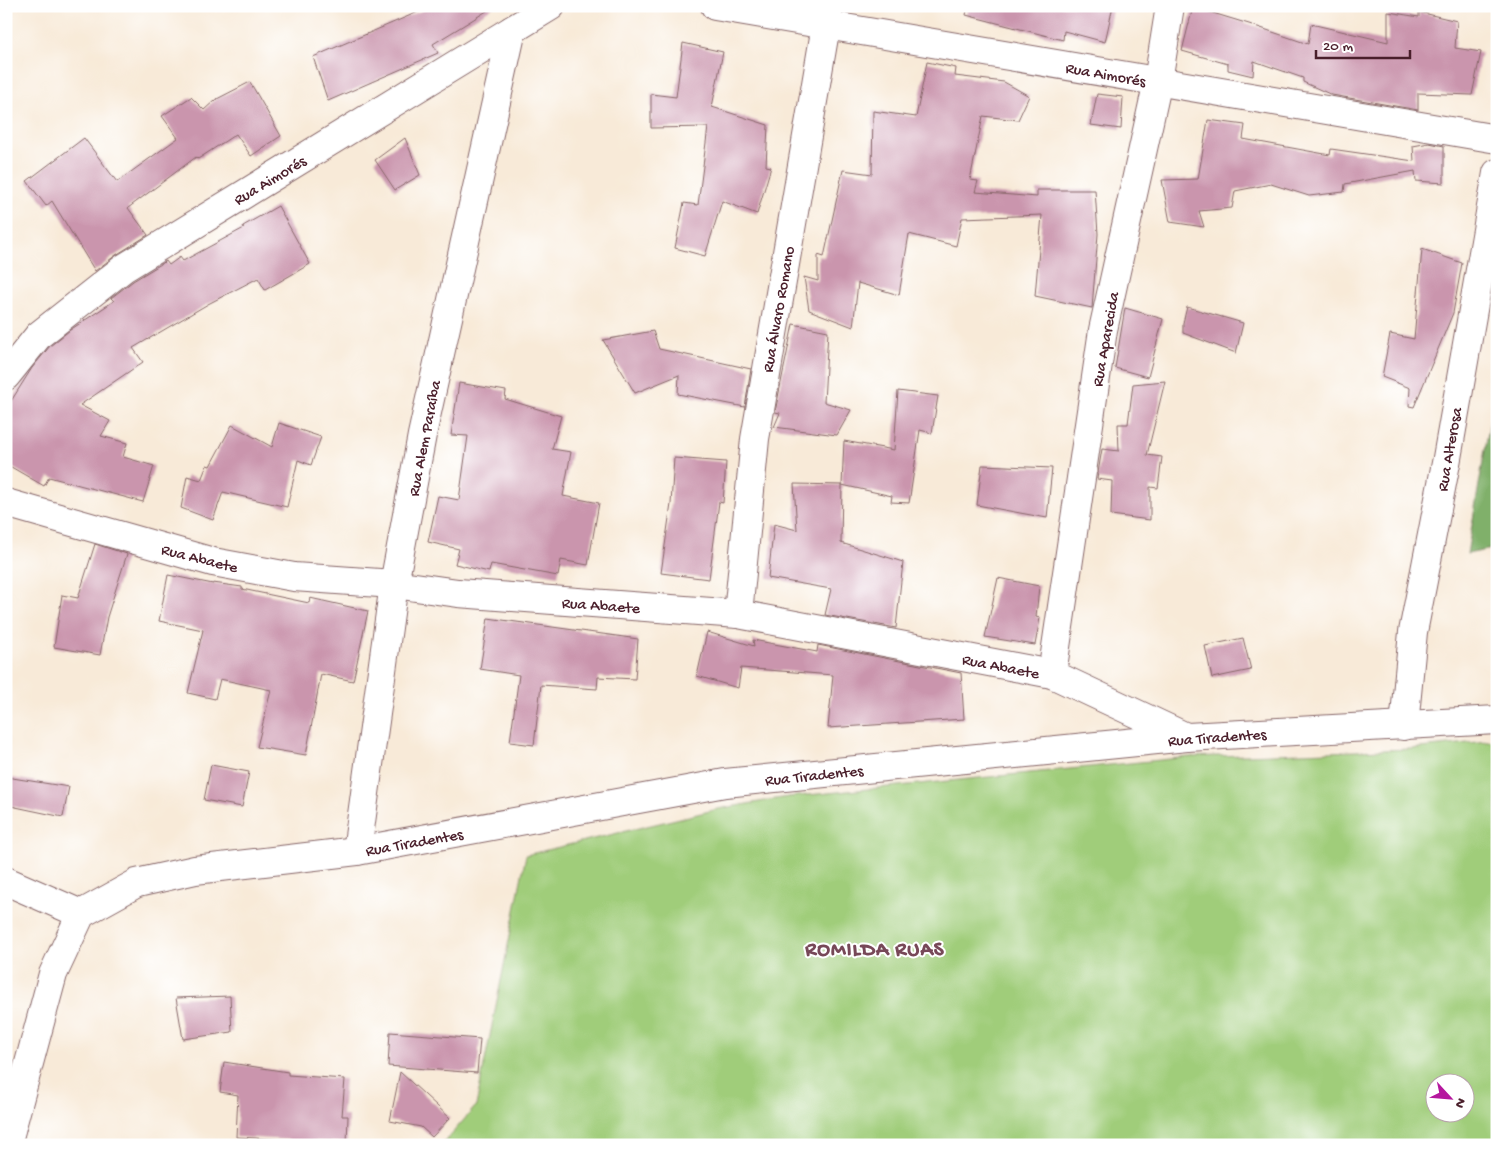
<svg xmlns="http://www.w3.org/2000/svg" width="1503" height="1151" font-family="'Gochi Hand',sans-serif">
	<style>
		.green { fill: #a0cd7a; stroke: #757652; fill-rule: evenodd }
		.forest { fill: #80b06a; stroke: #65684a }
		.building { fill: #ca95ad }
		.lines { fill: none; stroke-linecap: round; stroke-linejoin: round }
		.minor-casing { stroke: #876668; stroke-width: 30 }
		.minor { stroke: #fff; stroke-width: 28 }
		.labels { text-anchor: middle; stroke-width: 4; stroke-linejoin: round; paint-order: stroke }
		.street-label { font-size: 16px; fill: #4a1f2b; stroke: #fff }
		.district-label { font-size: 21px; font-weight: bold; letter-spacing: 1px; fill: #774858; stroke: #fff }
	</style>
	<rect width="100%" height="100%" fill="#fff"/>
	<filter id="ink" filterUnits="userSpaceOnUse"><feTurbulence type="fractalNoise" baseFrequency=".02" numOctaves="2"/><feDisplacementMap in="SourceGraphic" scale="10" xChannelSelector="R" yChannelSelector="G"/><feConvolveMatrix kernelMatrix="1 2 1 2 8 2 1 2 1" color-interpolation-filters="sRGB"/></filter>
	<filter id="wash" filterUnits="userSpaceOnUse"><feTurbulence type="fractalNoise" baseFrequency=".0096" numOctaves="4" result="noise"/><feDisplacementMap in="SourceGraphic" scale="20" xChannelSelector="R" yChannelSelector="G"/><feGaussianBlur stdDeviation="1.12" result="paint"/><feColorMatrix in="noise" values="0 0 0 0 0 0 0 0 0 0 0 0 0 0 0 0 0 1.4 0 .05"/><feComposite in="paint" operator="in"/></filter>
	<g filter="url(#wash)">
		<rect width="100%" height="100%" fill="#f8ead8"/>
		<!-- green -->
		<path class="green" d="M1497,740V1145H442L476,1106L526,855L718,809L788,797L1190,757L1411,749ZM1436,1084H1466V1114H1436Z"/>
		<!-- forest -->
		<polygon class="forest" points="1497,380 1497,548 1467,554"/>
		<g id="blocks">
			<!-- building -->
			<g class="building">
				<polygon points="432,6 495,6 433,44 438,53 328,101 313,57"/>
				<polygon points="968,6 1113,6 1105,42 1064,31 1063,40 966,15"/>
				<polygon points="1193,7 1249,24 1308,44 1311,24 1388,42 1388,12 1419,17 1419,12 1457,21 1455,48 1481,52 1472,95 1418,93 1418,110 1332,95 1303,82 1303,78 1254,61 1253,76 1228,70 1228,64 1182,51"/>
				<polygon points="683,43 723,52 712,107 768,125 766,166 771,167 757,214 722,201 705,256 675,248 684,203 698,205 708,127 651,128 651,94 676,97"/>
				<polygon points="927,62 956,68 955,76 1004,82 1029,96 1018,120 983,116 970,180 978,181 975,192 1037,197 1037,190 1095,190 1098,234 1092,308 1035,296 1042,215 962,218 956,246 909,234 899,295 858,283 853,327 809,310 804,277 818,281 818,255 824,257 843,170 872,174 873,111 916,117"/>
				<polygon points="250,82 281,136 251,156 236,134 198,159 196,157 128,208 148,235 116,255 95,271 52,201 46,206 27,181 84,138 117,182 178,138 162,116 191,97 204,110 215,100"/>
				<polygon points="1097,94 1123,97 1121,129 1091,125"/>
				<polygon points="1208,120 1245,125 1243,139 1330,155 1331,149 1414,161 1413,146 1429,143 1444,146 1444,183 1416,181 1415,171 1345,184 1344,192 1309,196 1271,184 1235,191 1232,208 1199,211 1204,227 1170,222 1162,180 1198,179"/>
				<polygon points="405,138 420,175 395,190 375,160"/>
				<polygon points="278,206 310,264 265,290 258,278 208,304 133,348 143,362 80,405 110,421 101,436 127,443 123,457 154,466 143,502 49,477 44,486 6,464 6,409 32,368 50,346 70,330 114,301 111,298 133,281 166,261 169,265 180,257 183,261 244,228 243,226"/>
				<polygon points="1422,249 1462,263 1453,313 1414,407 1409,406 1410,388 1382,377 1390,334 1414,339"/>
				<polygon points="1187,307 1243,323 1236,353 1183,333 1183,323"/>
				<polygon points="1125,308 1163,319 1148,377 1115,368"/>
				<polygon points="793,324 828,331 824,402 851,410 837,435 774,427 780,413 775,412"/>
				<polygon points="653,331 659,349 751,369 745,407 678,394 679,375 635,393 603,340"/>
				<polygon points="1165,381 1147,455 1162,457 1158,488 1150,487 1150,520 1111,515 1112,481 1097,479 1102,449 1119,451 1118,424 1128,424 1133,384"/>
				<polygon points="459,383 506,391 505,399 561,416 552,449 571,452 563,496 599,503 588,565 561,560 558,576 491,564 489,572 455,564 459,549 428,542 438,496 459,500 468,436 451,435"/>
				<polygon points="898,391 938,396 932,433 920,430 909,503 891,502 892,496 842,485 844,441 894,450"/>
				<polygon points="279,423 321,437 311,465 298,460 287,507 223,492 213,520 181,508 187,476 201,480 207,465 210,466 232,425 272,447"/>
				<polygon points="674,458 726,462 723,503 719,502 709,579 661,573 671,504"/>
				<polygon points="982,465 1052,468 1047,518 977,505"/>
				<polygon points="794,484 842,485 841,543 903,562 896,628 825,615 831,589 768,578 774,524 797,530"/>
				<polygon points="95,544 127,554 107,617 100,655 54,647 62,595 78,598"/>
				<polygon points="168,575 213,584 213,583 242,587 242,589 309,603 310,598 368,611 353,681 321,674 306,755 257,747 271,690 220,679 215,699 188,693 203,630 159,621"/>
				<polygon points="998,578 1039,586 1036,617 1040,618 1035,645 985,637"/>
				<polygon points="488,618 638,639 635,679 598,677 597,689 541,685 534,745 510,742 519,675 480,669"/>
				<polygon points="707,632 754,646 753,640 817,652 818,645 961,673 964,719 828,728 833,675 741,668 738,688 697,676"/>
				<polygon points="1243,638 1251,670 1212,678 1205,646"/>
				<polygon points="211,765 249,772 242,807 204,800"/>
				<polygon points="6,777 69,787 63,817 6,805"/>
				<polygon points="230,996 232,1032 183,1039 176,998"/>
				<polygon points="390,1032 480,1039 477,1073 388,1066"/>
				<polygon points="224,1062 288,1072 288,1075 345,1079 342,1116 348,1116 347,1143 236,1137 238,1095 220,1092"/>
				<polygon points="400,1072 450,1118 432,1137 421,1127 390,1121"/>
			</g>
		</g>
	</g>
	<g filter="url(#ink)">
		<use href="#blocks" fill-opacity="0" stroke="#876668" stroke-width="1"/>
		<g class="lines">
			<!-- minor casing -->
			<g class="minor-casing">
				<g id="minor">
					<polyline points="715,6 1497,139"/>
					<polyline points="6,376 39,335 124,268 551,6"/>
					<polyline points="6,503 213,562 294,577 394,584 458,593 738,614 1052,674 1186,737"/>
					<polyline points="738,614 755,439 829,8"/>
					<polyline points="1052,674 1103,330 1158,81 1170,6"/>
					<polyline points="1404,726 1413,632 1447,458 1497,173"/>
					<polyline points="357,851 394,584 422,435 512,30"/>
					<polyline points="6,881 81,914"/>
					<polyline points="7,1145 53,974 81,914 137,883 195,870 357,851 725,783 1187,737 1497,720"/>
				</g>
			</g>
			<!-- minor -->
			<use href="#minor" class="minor"/>
		</g>
	</g>
	<g class="labels">
		<!-- street labels -->
		<g class="street-label">
			<text transform="translate(1106 73) rotate(10)" y="6">Rua Aimorés</text>
			<text transform="translate(269 179) rotate(-31)" y="6">Rua Aimorés</text>
			<text transform="translate(777 309) rotate(-80)" y="6">Rua Álvaro Romano</text>
			<text transform="translate(1104 339) rotate(-80)" y="6">Rua Aparecida</text>
			<text transform="translate(423 438) rotate(-79)" y="6">Rua Alem Paraíba</text>
			<text transform="translate(1448 449) rotate(-80)" y="6">Rua Alterosa</text>
			<text transform="translate(200 557) rotate(14)" y="6">Rua Abaete</text>
			<text transform="translate(601 604) rotate(4)" y="6">Rua Abaete</text>
			<text transform="translate(1001 665) rotate(11)" y="6">Rua Abaete</text>
			<text transform="translate(1217 736) rotate(-4)" y="6">Rua Tiradentes</text>
			<text transform="translate(814 774) rotate(-6)" y="6">Rua Tiradentes</text>
			<text transform="translate(414 841) rotate(-10)" y="6">Rua Tiradentes</text>
		</g>
		<!-- district labels -->
		<g class="district-label">
			<text x="875" y="955">ROMILDA RUAS</text>
		</g>
	</g>
	<!-- margin -->
	<rect width="1503" height="1151" fill="none" stroke="#fff" stroke-width="25"/>
	<!-- north arrow -->
	<g transform="translate(1450 1098) rotate(116)"><circle r="24" fill="#ffffff" stroke="#b7a5aa"/>
	<path d="M0-4L9 19L0 12L-9 19Z" fill="#b5179e"/>
	<text y="-8" font-size="14" font-weight="bold" text-anchor="middle" fill="#4a1f2b">N</text>
	</g>
	<!-- scale -->
	<path d="M1316 50v8h94v-8" fill="none" stroke="#4a1f2b" stroke-width="2.5"/>
	<text x="1323" y="50" font-size="15" fill="#4a1f2b" stroke="#ffffff" stroke-width="4" paint-order="stroke">20 m</text>
</svg>
